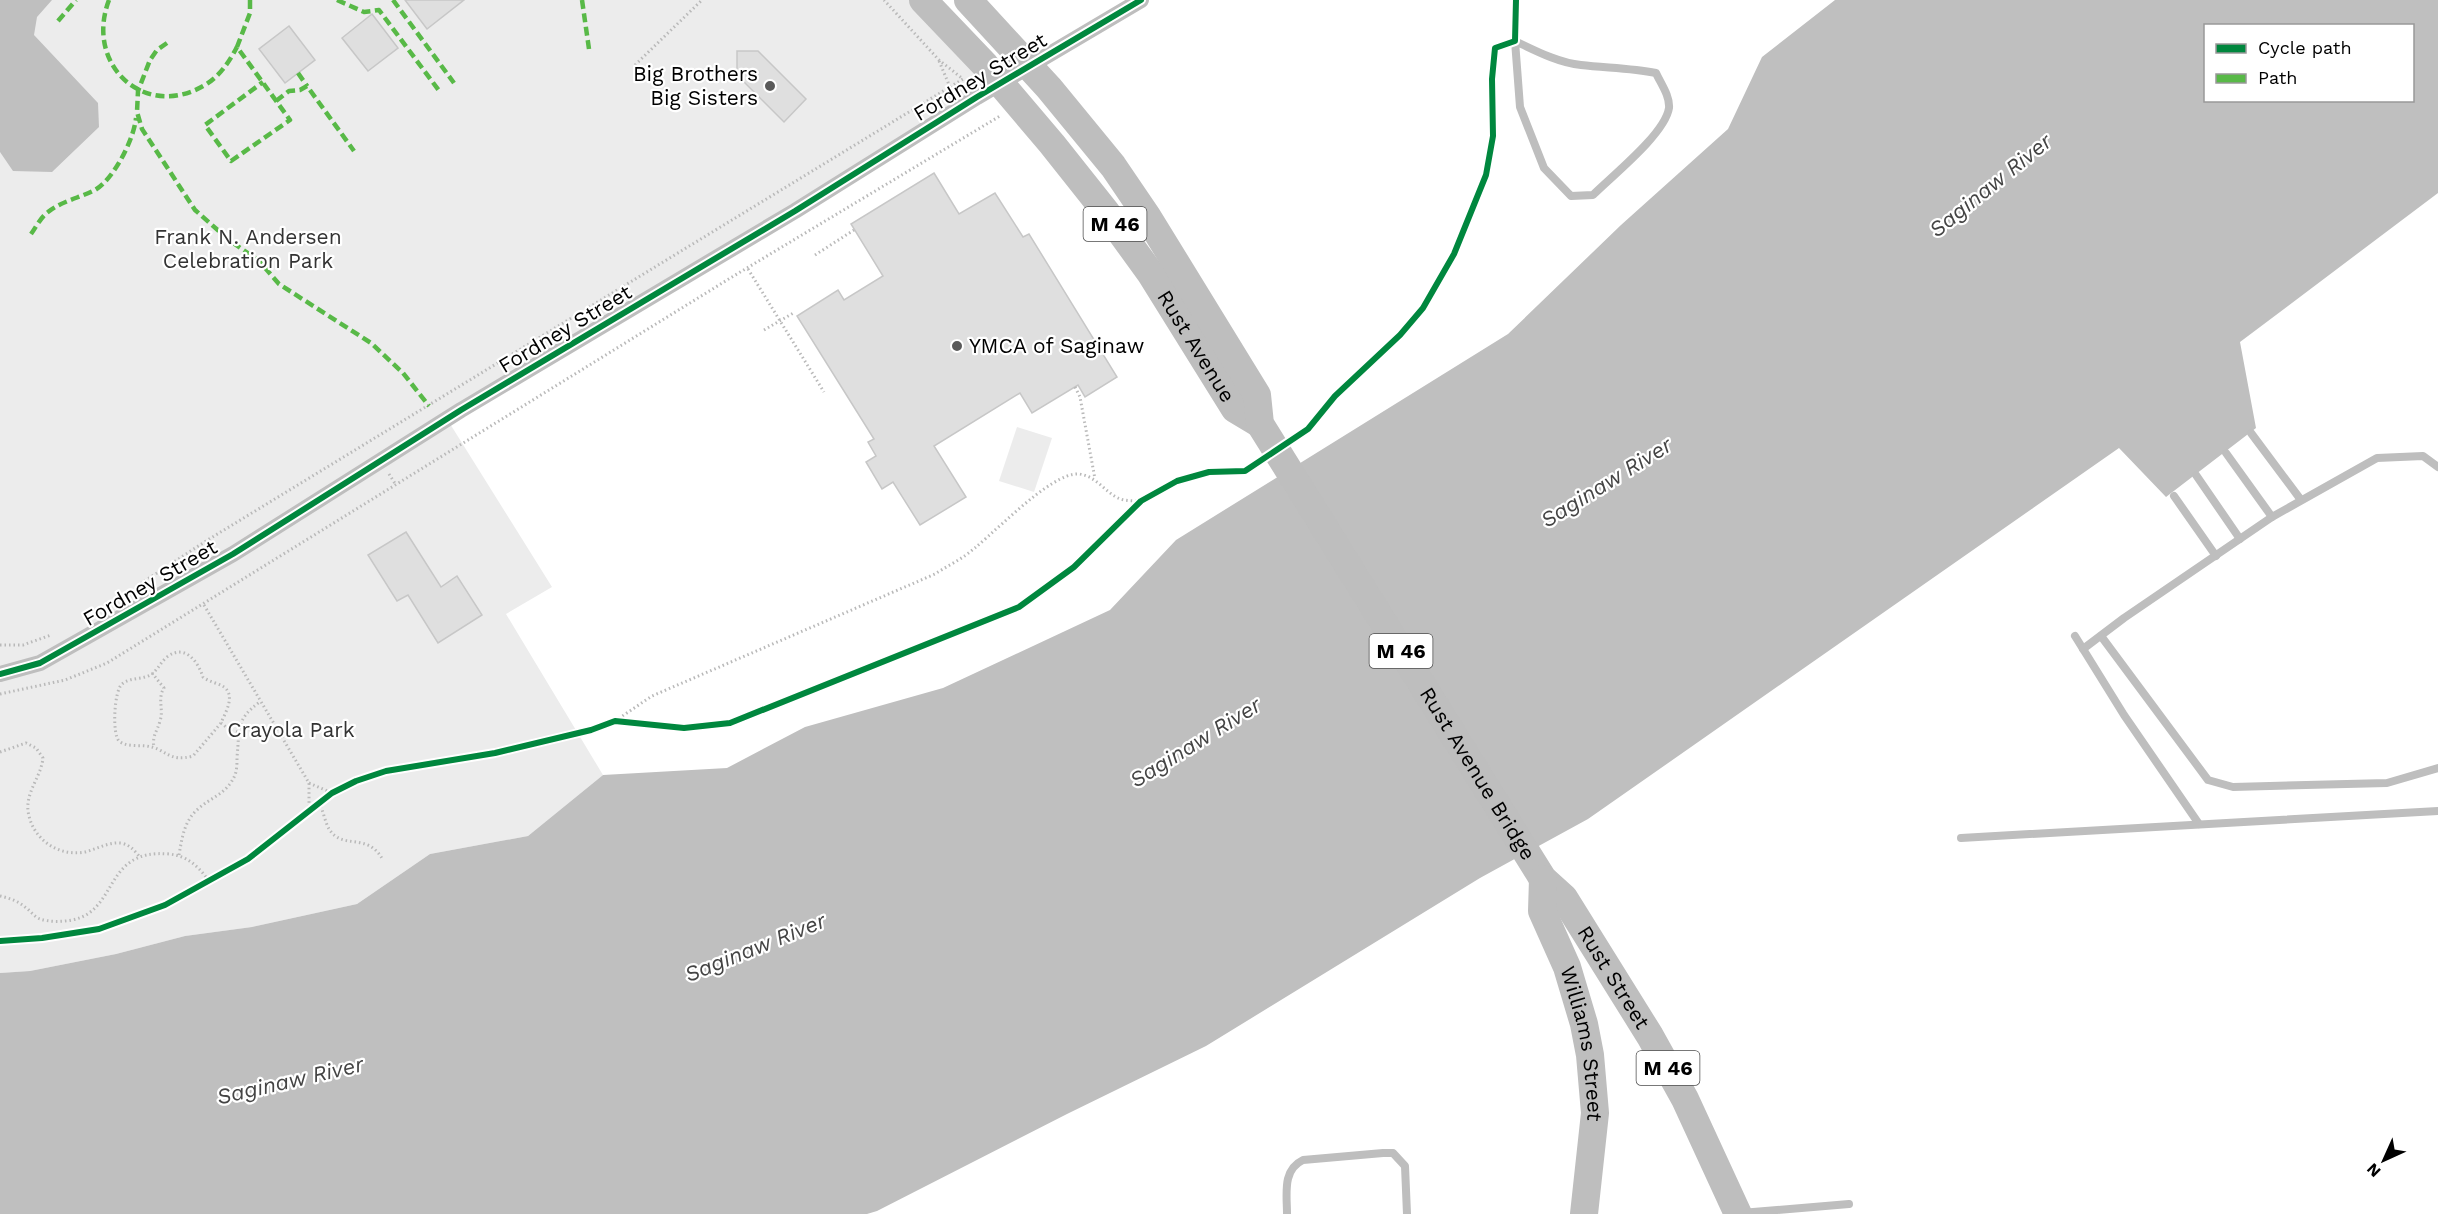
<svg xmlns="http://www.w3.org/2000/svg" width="2438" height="1214" font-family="'Work Sans',sans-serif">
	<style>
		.green { fill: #ececec }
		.water { fill: #bfbfbf; fill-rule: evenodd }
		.building { fill: #dfdfdf; stroke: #c7c7c7; stroke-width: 1.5 }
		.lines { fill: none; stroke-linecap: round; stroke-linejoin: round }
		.path { stroke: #b9b9b9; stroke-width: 3; stroke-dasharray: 1.5 3; stroke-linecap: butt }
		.service { stroke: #bebebe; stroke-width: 8 }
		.minor { stroke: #bebebe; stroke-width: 16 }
		.trunk { stroke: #bebebe; stroke-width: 28 }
		.quiet { stroke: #58b947; stroke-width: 4.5; stroke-dasharray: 9 4.5; stroke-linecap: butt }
		.cycleway-casing { stroke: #fff; stroke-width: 10 }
		.cycleway { stroke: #00873e; stroke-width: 6 }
		.poi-dot { fill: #595959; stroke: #fff; stroke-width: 2 }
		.labels { text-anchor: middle; stroke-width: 4.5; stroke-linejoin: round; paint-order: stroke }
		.shield { fill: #fff; stroke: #4c4c4c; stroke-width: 1.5 }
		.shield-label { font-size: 20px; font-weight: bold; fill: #000 }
		.poi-label { font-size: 21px; fill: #000; stroke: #fff; text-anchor: end }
		.street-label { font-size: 21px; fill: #000; stroke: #fff }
		.park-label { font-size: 21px; fill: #333; stroke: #fff }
		.water-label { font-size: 22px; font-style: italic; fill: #444; stroke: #fff }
	</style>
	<rect width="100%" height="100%" fill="#fff"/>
	<!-- green -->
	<g class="green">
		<polygon points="0,0 923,0 1001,84 447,419 552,587 506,614 603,775 528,836 430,854 357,904 252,927 185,936 116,954 30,971 0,973"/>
		<polygon points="1017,427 1052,438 1034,492 999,481"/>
	</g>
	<!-- water -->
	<g class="water">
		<polygon points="0,0 52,0 37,17 34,35 98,103 99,127 52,172 13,171 0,152"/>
		<path d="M1835,0H2438V193L2240,342L2256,428L2166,497L2119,448L1588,819L1480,878L1206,1046L1067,1114L877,1211L867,1214H0V973L30,971L116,954L185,936L252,927L357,904L430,854L528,836L603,775L727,768L805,727L943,688L1110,610L1176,540L1508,334L1621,225L1728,129L1762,57ZM2206,26H2412V100H2206Z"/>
	</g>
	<!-- building -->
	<g class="building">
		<polygon points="405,0 464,0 427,29"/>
		<polygon points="372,14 398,48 368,71 342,38"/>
		<polygon points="289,26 315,60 285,83 259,49"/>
		<polygon points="737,51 758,51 806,99 784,122 737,75"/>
		<polygon points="934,173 959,214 995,193 1023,237 1029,234 1117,377 1085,397 1078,385 1032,413 1020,393 934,446 966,497 920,525 893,482 882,489 866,462 876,456 868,442 874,439 797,316 838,290 844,300 883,276 851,224"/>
		<polygon points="406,532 441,587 457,576 482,615 438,643 408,595 397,601 368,555"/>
	</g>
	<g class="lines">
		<!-- path -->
		<g class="path">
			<polyline points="939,61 950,87"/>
			<polyline points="635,65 702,0"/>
			<polyline points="815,255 854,230"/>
			<polyline points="748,269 824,392"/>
			<polyline points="764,330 795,312"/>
			<polyline points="1075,387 1080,397 1095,479"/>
			<polyline points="389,474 396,485"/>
			<polyline points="137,586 206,541 963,79 939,60 884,0"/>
			<polyline points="204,605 309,783 309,812"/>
			<polyline points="0,645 23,645 51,635"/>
			<path d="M152,673L164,688C157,699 164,709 160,721C157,732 152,735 154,748"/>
			<polyline points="0,694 65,680 107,663 732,277 1000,116"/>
			<path d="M615,721L652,696L935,574C944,568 954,563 963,557C989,540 1049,472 1079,474C1096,476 1104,491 1118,498C1124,501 1133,501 1141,501"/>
			<path d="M221,723L193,756C168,763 166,748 146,746C137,745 126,747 119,741C112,734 114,691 122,684C130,677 143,680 152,674C158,669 161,662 167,657C185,643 198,662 203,677C209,682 218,683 224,687C236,696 225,713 221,723L231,731L238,732"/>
			<path d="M0,752L26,743L36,748L43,758C41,777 26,791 28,811C32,839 58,857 85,852C97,849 108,842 121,843C130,845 134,850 139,856"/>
			<polyline points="309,783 332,793"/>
			<path d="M319,802C323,810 325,822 329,829C343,851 367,831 383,860"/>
			<path d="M179,855C182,838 184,821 198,809C211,797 227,794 235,775C237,770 237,763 237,757C240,728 235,720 261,701"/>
			<path d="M0,896C9,898 18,901 25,907C30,910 34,917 40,919C49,922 62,922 72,920C119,911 103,848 169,854C188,856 198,866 209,881"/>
		</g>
		<!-- service -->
		<g class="service">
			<path d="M1515,41C1536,51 1559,63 1581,65C1607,68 1631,68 1656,73C1661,84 1670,96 1669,108C1665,134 1612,176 1593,195L1571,196L1544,168L1520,107L1515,41L1516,0"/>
			<polyline points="2251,433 2301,500"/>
			<polyline points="2226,453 2272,517"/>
			<polyline points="2196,475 2240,539"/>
			<polyline points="2174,496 2216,556"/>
			<polyline points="2075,636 2124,715 2199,824"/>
			<polyline points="2101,636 2208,780 2233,787 2387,783 2438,768"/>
			<polyline points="2083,649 2124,618 2272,517 2377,458 2423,456 2438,467"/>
			<polyline points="1961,838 2438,811"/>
			<polyline points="1741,1213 1849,1204"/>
			<path d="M1287,1214C1287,1194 1282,1170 1303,1160L1383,1153H1393L1405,1166L1407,1214"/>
		</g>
		<!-- minor -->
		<polyline class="minor" points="0,674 40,663 233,554 461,410 795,211 977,97 1141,0"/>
		<!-- trunk -->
		<g class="trunk">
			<path id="s1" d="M923,0L985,65L1052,144L1106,212L1151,274L1235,409L1260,424"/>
			<path id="s2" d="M968,0L1049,88L1113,166L1147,216L1257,395L1260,424L1543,879L1564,898L1650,1036L1685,1099L1738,1214"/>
			<path id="s3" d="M1543,879L1542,911L1567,967L1584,1024L1590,1055L1595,1113L1584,1214"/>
		</g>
		<!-- quiet -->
		<g class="quiet">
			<path d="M109,0C84,65 145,121 205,85C220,76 229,62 237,47"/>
			<polyline points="250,0 250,13 237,47 290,120 231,161 205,125 263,82"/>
			<polyline points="337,0 364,12 379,10 440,92"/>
			<polyline points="393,0 454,83"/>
			<polyline points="582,0 589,49"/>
			<polyline points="58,21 76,0"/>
			<polyline points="167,43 157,50 150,60 138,91 137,112 142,129 195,210 229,240 259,261 279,284 371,343 403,373 429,406"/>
			<polyline points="298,73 307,86"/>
			<polyline points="276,101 289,91 300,90 307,86 354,151"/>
			<path d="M31,234C36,227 41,217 48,212C62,201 79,198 95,190C114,179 134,139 136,118"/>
		</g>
		<!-- cycleway casing -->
		<g class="cycleway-casing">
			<g id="cycleway">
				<polyline points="0,674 40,663 233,554 461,410 795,211 977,97 1141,0"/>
				<polyline points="0,941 42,938 99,929 165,905 248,859 332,793 356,781 386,771 495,753 591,730 615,721 684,728 730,723 1019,607 1074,567 1141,501 1177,481 1209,472 1245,471 1308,429 1335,396 1400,335 1423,308 1454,254 1486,175 1493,136 1492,79 1495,48 1515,41 1516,0"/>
			</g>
		</g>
		<!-- cycleway -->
		<use href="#cycleway" class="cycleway"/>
	</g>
	<!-- markers -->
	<g class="poi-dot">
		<circle cx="770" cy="86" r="6"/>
		<circle cx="957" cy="346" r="6"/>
	</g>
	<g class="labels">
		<!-- shield labels -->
		<g class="shield">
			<rect x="1083.5" y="207" width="63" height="34" rx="4.5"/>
			<rect x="1369.5" y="634" width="63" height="34" rx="4.5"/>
			<rect x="1636.5" y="1051" width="63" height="34" rx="4.5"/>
		</g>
		<g class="shield-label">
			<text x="1115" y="231">M 46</text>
			<text x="1401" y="658">M 46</text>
			<text x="1668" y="1075">M 46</text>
		</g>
		<!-- poi labels -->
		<g class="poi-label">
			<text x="758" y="81">Big Brothers<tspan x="758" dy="24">Big Sisters</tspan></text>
			<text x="969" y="353" text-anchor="start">YMCA of Saginaw</text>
		</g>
		<!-- street labels -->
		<g class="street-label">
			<text transform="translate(980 77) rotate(-31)" y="7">Fordney Street</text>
			<text transform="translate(565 329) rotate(-31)" y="7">Fordney Street</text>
			<text dy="7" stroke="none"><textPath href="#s1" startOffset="442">Rust Avenue</textPath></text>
			<text transform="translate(150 583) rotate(-30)" y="7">Fordney Street</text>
			<text dy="7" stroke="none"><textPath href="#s2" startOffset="932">Rust Avenue Bridge</textPath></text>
			<text dy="7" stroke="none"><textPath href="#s2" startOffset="1178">Rust Street</textPath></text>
			<text dy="7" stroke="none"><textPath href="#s3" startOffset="172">Williams Street</textPath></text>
		</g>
		<!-- park labels -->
		<g class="park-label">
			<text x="248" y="244">Frank N. Andersen<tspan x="248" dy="24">Celebration Park</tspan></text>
			<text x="291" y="737">Crayola Park</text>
		</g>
		<!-- water labels -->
		<g class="water-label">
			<text transform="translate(1990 185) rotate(-39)" y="8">Saginaw River</text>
			<text transform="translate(1606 482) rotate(-32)" y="8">Saginaw River</text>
			<text transform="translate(1195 742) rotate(-32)" y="8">Saginaw River</text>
			<text transform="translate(755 947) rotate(-22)" y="8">Saginaw River</text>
			<text transform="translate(290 1080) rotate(-13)" y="8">Saginaw River</text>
		</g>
	</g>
	<!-- legend -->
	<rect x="2204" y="24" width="210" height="78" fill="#ffffff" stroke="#999999" stroke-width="1.5"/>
	<rect x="2216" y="44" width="30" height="9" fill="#00873e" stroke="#999999" stroke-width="1.5"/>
	<text x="2258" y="54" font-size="18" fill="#000000">Cycle path</text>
	<rect x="2216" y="74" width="30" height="9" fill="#58b947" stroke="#999999" stroke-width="1.5"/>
	<text x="2258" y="84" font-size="18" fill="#000000">Path</text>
	<!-- north arrow -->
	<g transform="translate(2384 1160) rotate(225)" stroke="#ffffff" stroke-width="4.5" paint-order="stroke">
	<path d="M0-4.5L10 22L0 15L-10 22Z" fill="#000000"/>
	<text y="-9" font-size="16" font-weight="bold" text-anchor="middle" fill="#000000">N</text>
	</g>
</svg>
